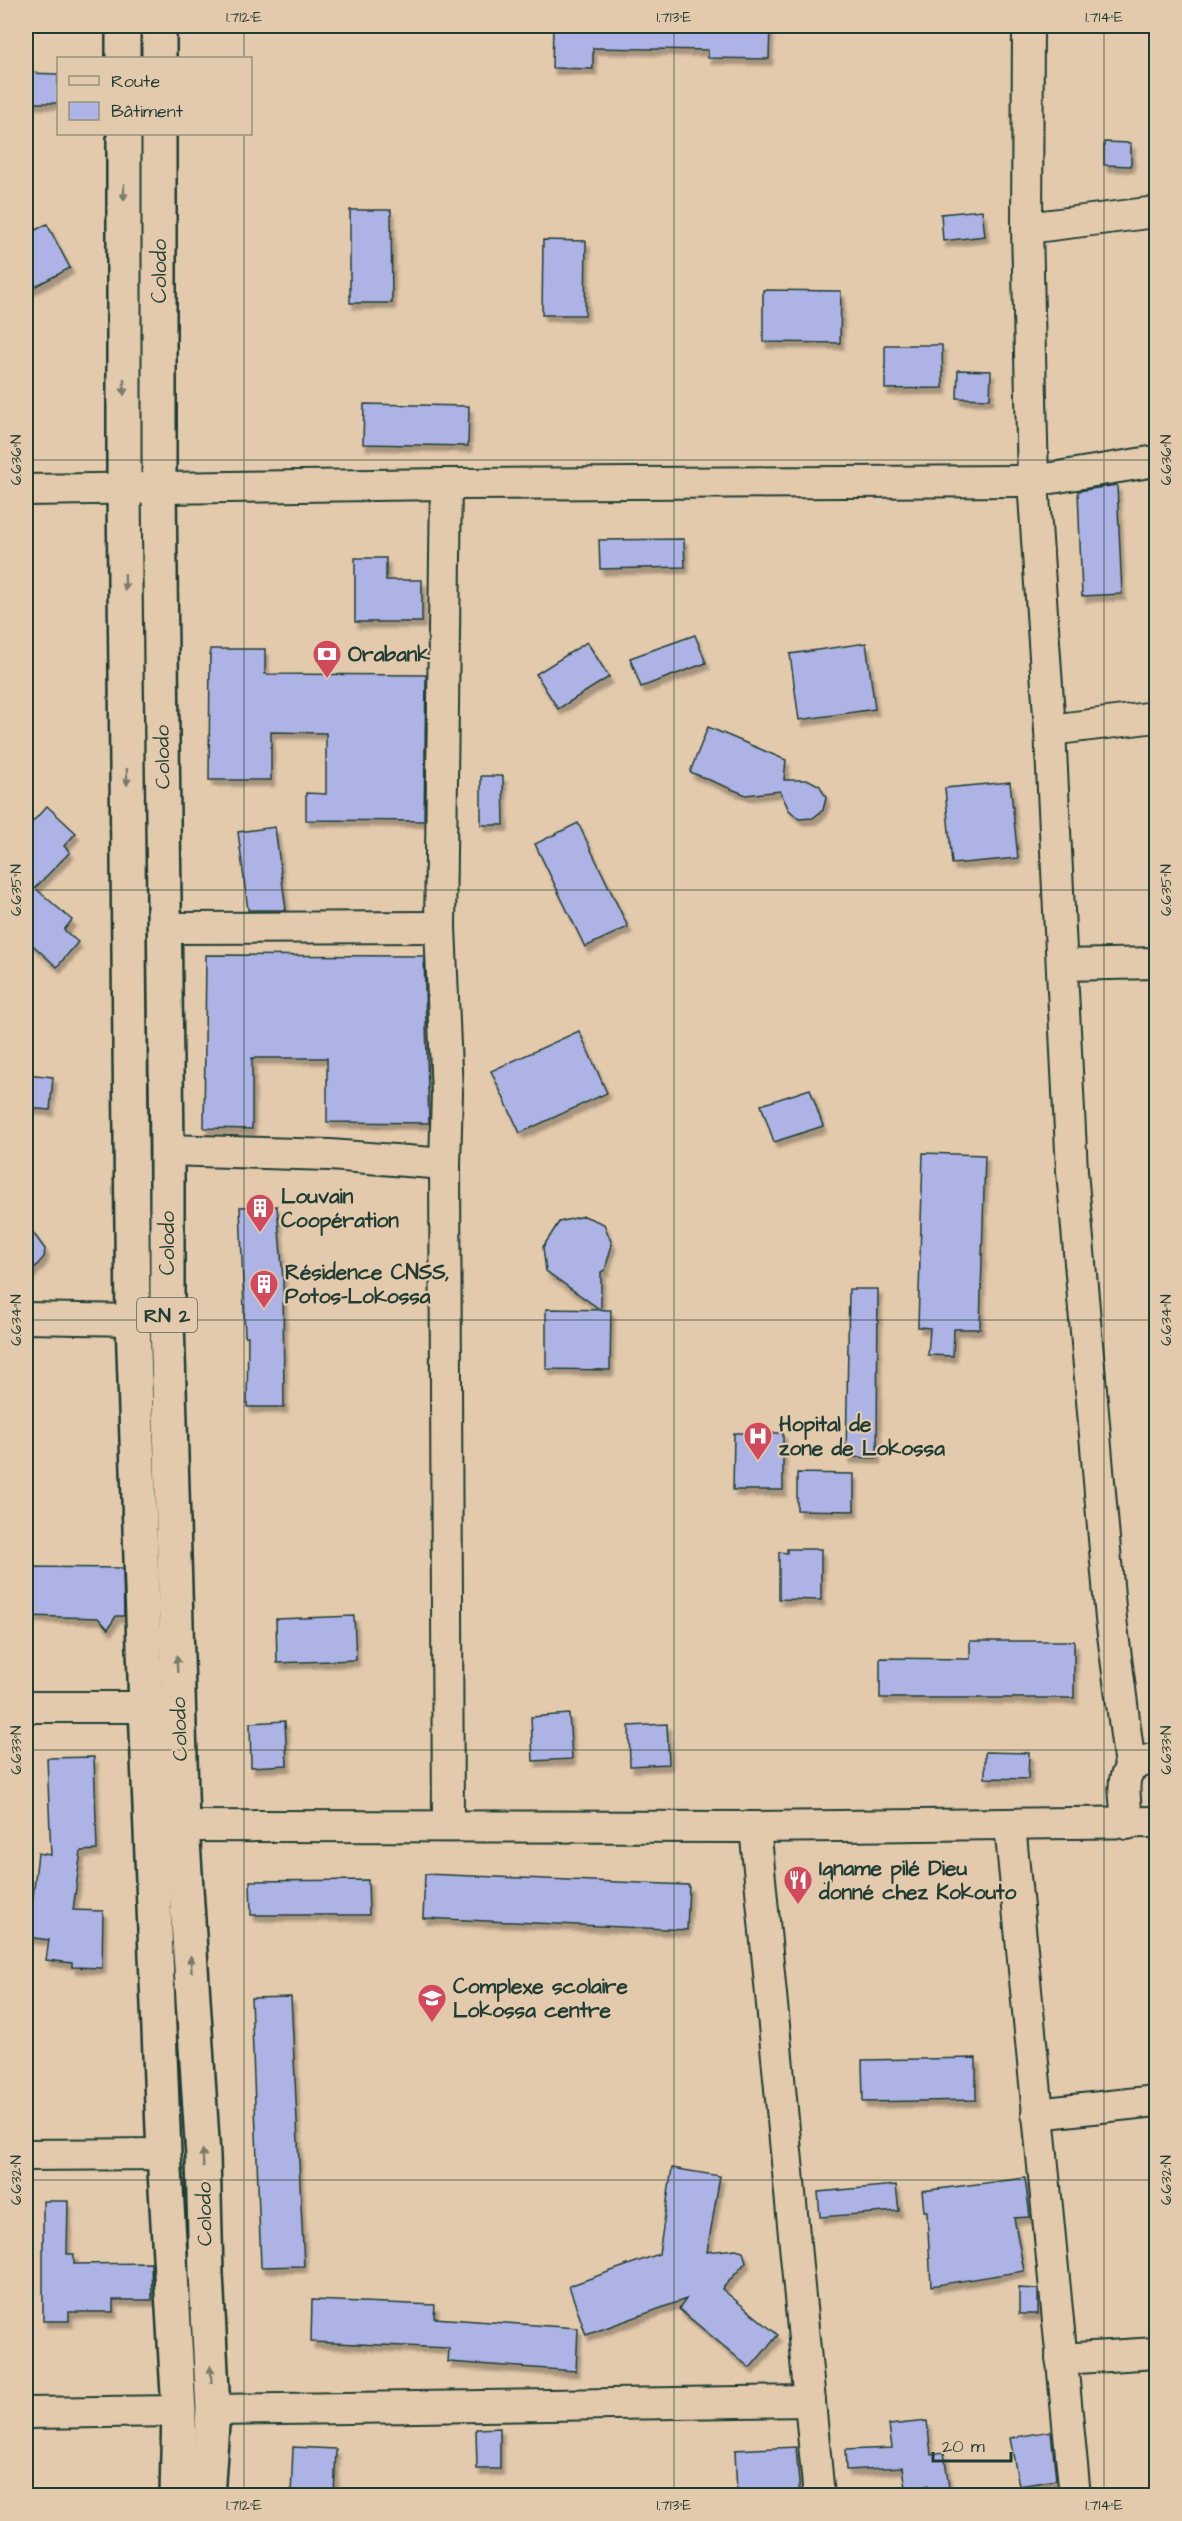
<svg xmlns="http://www.w3.org/2000/svg" width="1182" height="2521" font-family="'Architects Daughter',sans-serif">
	<style>
		.building { fill: #adb3e4; stroke: #1f3d34; stroke-width: 1.5; filter: url(#shadow) }
		.lines { fill: none; stroke-linecap: round; stroke-linejoin: round }
		.street-casing { stroke: #1f3d34; stroke-width: 34 }
		.primary-casing { stroke: #1f3d34; stroke-width: 38 }
		.street { stroke: #e4caac; stroke-width: 30 }
		.primary { stroke: #e4caac; stroke-width: 33 }
		.oneway { fill: #787c6a }
		.ticks { fill: none; stroke: #1f3d34; stroke-width: 1.5; stroke-opacity: 0.45 }
		.labels { text-anchor: middle; stroke-width: 4.5; stroke-linejoin: round; paint-order: stroke }
		.shield { fill: #e4caac; stroke: #5a6758; stroke-width: 1.5 }
		.shield-label { font-size: 20px; font-weight: bold; fill: #1f3d34 }
		.street-label { font-size: 21px; fill: #1f3d34; stroke: #e4caac }
		.poi-label { font-size: 21px; font-weight: bold; fill: #1f3d34; stroke: #e4caac; text-anchor: start }
		.neatline { fill: none; stroke: #1f3d34; stroke-width: 2 }
		.ticks-label { font-size: 15px; text-anchor: middle; fill: #1f3d34 }
	</style>
	<defs>
		<filter id="shadow"><feDropShadow dx="3.5" dy="6" stdDeviation="1.5" flood-color="#0004"/></filter>
	</defs>
	<rect width="100%" height="100%" fill="#e4caac"/>
	<filter id="ink" filterUnits="userSpaceOnUse"><feTurbulence type="fractalNoise" baseFrequency=".0167" numOctaves="2"/><feDisplacementMap in="SourceGraphic" scale="12" xChannelSelector="R" yChannelSelector="G"/><feConvolveMatrix kernelMatrix="1 2 1 2 8 2 1 2 1" color-interpolation-filters="sRGB"/></filter>
	<g filter="url(#ink)">
		<!-- building -->
		<g class="building">
			<polygon points="553,26 770,26 769,59 708,58 708,50 593,48 593,69 552,68"/>
			<polygon points="26,73 58,74 58,103 26,103"/>
			<polygon points="1104,142 1131,143 1131,166 1104,165"/>
			<polygon points="350,210 391,210 392,303 350,303"/>
			<polygon points="982,210 985,236 943,241 941,214"/>
			<polygon points="47,224 70,268 26,291 26,235"/>
			<polygon points="543,240 586,241 585,315 542,315"/>
			<polygon points="763,290 841,291 840,343 763,342"/>
			<polygon points="885,345 942,345 943,388 885,389"/>
			<polygon points="958,370 991,371 990,399 957,398"/>
			<polygon points="364,404 469,406 468,446 363,444"/>
			<polygon points="1117,485 1122,594 1082,596 1078,491"/>
			<polygon points="684,539 685,567 600,569 599,540"/>
			<polygon points="355,558 386,558 386,580 422,580 422,622 355,622"/>
			<polygon points="695,635 706,663 641,687 630,658"/>
			<polygon points="587,642 609,677 558,709 536,674"/>
			<polygon points="866,643 875,709 799,720 790,654"/>
			<polygon points="210,649 265,649 265,674 426,675 424,821 306,820 306,793 326,794 326,733 271,732 271,780 209,780"/>
			<polygon points="708,727 786,760 784,780 809,780 820,786 826,798 823,810 813,818 799,819 789,810 780,791 746,795 690,772"/>
			<polygon points="481,776 503,776 504,825 481,825"/>
			<polygon points="1010,782 1018,858 952,864 945,788"/>
			<polygon points="47,806 76,833 64,846 70,852 35,888 72,920 64,930 78,942 57,967 26,939 26,829"/>
			<polygon points="578,823 628,927 585,947 535,844"/>
			<polygon points="275,827 286,910 248,910 238,832"/>
			<polygon points="206,955 424,956 429,1123 327,1122 327,1058 252,1058 252,1129 204,1128"/>
			<polygon points="579,1031 607,1093 520,1133 491,1071"/>
			<polygon points="26,1074 53,1077 50,1110 26,1108"/>
			<polygon points="810,1089 823,1126 774,1142 761,1105"/>
			<polygon points="923,1153 985,1155 980,1329 954,1329 953,1356 928,1355 930,1328 918,1327"/>
			<polygon points="277,1206 283,1280 284,1407 247,1407 248,1336 245,1336 240,1207"/>
			<polygon points="584,1216 604,1224 612,1244 605,1270 601,1272 601,1310 546,1271 543,1247 559,1222"/>
			<polygon points="26,1223 45,1249 44,1257 26,1278"/>
			<polygon points="849,1289 878,1289 877,1458 846,1457"/>
			<polygon points="546,1309 611,1310 610,1370 546,1369"/>
			<polygon points="734,1433 783,1433 783,1490 733,1490"/>
			<polygon points="797,1473 854,1474 854,1511 797,1510"/>
			<polygon points="787,1549 821,1549 821,1600 779,1599 779,1552 787,1553"/>
			<polygon points="26,1567 123,1568 124,1616 116,1616 108,1629 98,1618 26,1616"/>
			<polygon points="354,1616 356,1660 277,1663 276,1619"/>
			<polygon points="970,1641 1074,1641 1074,1698 880,1698 880,1658 970,1659"/>
			<polygon points="569,1714 572,1759 533,1761 531,1717"/>
			<polygon points="285,1721 287,1765 251,1767 250,1723"/>
			<polygon points="667,1724 669,1764 630,1766 629,1726"/>
			<polygon points="985,1752 1029,1753 1028,1779 985,1778"/>
			<polygon points="94,1757 97,1850 81,1851 73,1910 103,1911 102,1968 72,1967 72,1963 46,1960 49,1940 26,1937 26,1913 31,1914 38,1853 51,1855 47,1758"/>
			<polygon points="425,1874 689,1885 687,1930 423,1918"/>
			<polygon points="368,1880 369,1915 251,1915 250,1881"/>
			<polygon points="291,1997 304,2266 261,2267 251,1998"/>
			<polygon points="976,2058 976,2100 863,2102 862,2060"/>
			<polygon points="672,2168 720,2176 707,2252 736,2249 743,2251 746,2262 722,2289 778,2335 750,2368 679,2309 686,2299 586,2335 569,2286 659,2254"/>
			<polygon points="1025,2178 1030,2217 1014,2218 1024,2271 931,2286 927,2211 924,2211 922,2191"/>
			<polygon points="896,2185 899,2211 820,2217 818,2192"/>
			<polygon points="43,2201 68,2201 67,2254 74,2254 74,2264 151,2263 152,2300 113,2300 113,2312 69,2312 69,2321 43,2321"/>
			<polygon points="1019,2288 1038,2289 1038,2314 1019,2314"/>
			<polygon points="312,2300 435,2305 434,2318 578,2328 576,2371 448,2362 449,2348 311,2342"/>
			<polygon points="927,2421 931,2454 944,2452 949,2488 929,2491 928,2485 906,2488 903,2467 846,2470 845,2450 892,2448 889,2425"/>
			<polygon points="500,2428 500,2469 477,2469 476,2429"/>
			<polygon points="1051,2431 1056,2480 1019,2486 1010,2438"/>
			<polygon points="293,2447 336,2449 334,2496 291,2496"/>
			<polygon points="796,2447 800,2496 737,2496 735,2450"/>
		</g>
		<g class="lines">
			<!-- street casing -->
			<g class="street-casing">
				<g id="street">
					<polyline points="1028,26 1027,228 1033,481 1050,730 1072,1171 1111,1619 1130,1766"/>
					<polyline points="1027,228 1156,212"/>
					<polyline points="446,484 440,927 447,1093 445,1164 448,1826"/>
					<polyline points="26,490 446,484 1033,481 1156,461"/>
					<polyline points="1050,730 1156,717"/>
					<polyline points="163,928 440,927"/>
					<polyline points="1063,965 1156,963"/>
					<polyline points="167,1150 330,1155 445,1164"/>
					<polyline points="26,1318 133,1320"/>
					<polyline points="26,1707 146,1707"/>
					<path d="M1127,1824C1126,1790 1113,1763 1156,1759"/>
					<polyline points="1010,1825 1075,2496"/>
					<polyline points="182,1826 755,1827 1156,1822"/>
					<polyline points="755,1827 819,2496"/>
					<polyline points="1037,2114 1156,2101"/>
					<polyline points="26,2155 164,2154"/>
					<polyline points="1061,2359 1156,2353"/>
					<polyline points="213,2410 810,2401"/>
					<polyline points="26,2413 179,2411"/>
				</g>
			</g>
			<!-- primary casing -->
			<g class="primary-casing">
				<g id="primary">
					<polyline points="123,26 123,58"/>
					<polyline points="159,26 159,58"/>
					<polyline points="124,134 124,488 133,1320 146,1707 164,2154 179,2411 177,2496"/>
					<polyline points="159,134 159,488 167,1150 167,1321 182,1826 203,2156 206,2274 213,2410 207,2496"/>
				</g>
			</g>
			<!-- street -->
			<use href="#street" class="street"/>
			<!-- primary -->
			<use href="#primary" class="primary"/>
		</g>
		<!-- one-way arrows -->
		<defs><path id="oneway-solid" d="M-6-.8H1V-3.2L6.5 0L1 3.2V.8H-6Z" transform="scale(1.5)"/></defs>
		<g class="oneway">
			<use href="#oneway-solid" transform="translate(124 192) rotate(90)"/>
			<use href="#oneway-solid" transform="translate(124 387) rotate(90)"/>
			<use href="#oneway-solid" transform="translate(125 582) rotate(89)"/>
			<use href="#oneway-solid" transform="translate(127 777) rotate(89)"/>
			<use href="#oneway-solid" transform="translate(177 1664) rotate(-92)"/>
			<use href="#oneway-solid" transform="translate(191 1964) rotate(-94)"/>
			<use href="#oneway-solid" transform="translate(203 2158) rotate(-92)"/>
			<use href="#oneway-solid" transform="translate(211 2374) rotate(-93)"/>
		</g>
	</g>
	<!-- ticks -->
	<path class="ticks" d="M244,26V58M674,26V2496M1104,26V2496M26,30H1156M244,134V2496M26,460H1156M26,890H1156M26,1320H1156M26,1750H1156M26,2180H1156"/>
	<!-- icons -->
	<defs>
		<g id="bank-pin" transform="scale(1.5)"><path d="M0 17L-7.5 6A9.5 9.5 0 1 1 7.5 6Z" fill="#d1495b" stroke="#e4caac"/><path d="M-6-4H6V4H-6ZM0-2.3a2.3 2.3 0 1 0 0 4.6a2.3 2.3 0 1 0 0-4.6Z" fill="#fff"/></g>
		<g id="building-pin" transform="scale(1.5)"><path d="M0 17L-7.5 6A9.5 9.5 0 1 1 7.5 6Z" fill="#d1495b" stroke="#e4caac"/><path d="M-4-6H4V6H1V3H-1V6H-4ZM-2.5-4.3h1.7v1.8h-1.7ZM.8-4.3h1.7v1.8H.8ZM-2.5-1h1.7V.8h-1.7ZM.8-1h1.7V.8H.8Z" fill="#fff"/></g>
		<g id="hospital-pin" transform="scale(1.5)"><path d="M0 17L-7.5 6A9.5 9.5 0 1 1 7.5 6Z" fill="#d1495b" stroke="#e4caac"/><path d="M-5-5h3v3.5h4V-5h3V5h-3V1.5h-4V5h-3Z" fill="#fff"/></g>
		<g id="restaurant-pin" transform="scale(1.5)"><path d="M0 17L-7.5 6A9.5 9.5 0 1 1 7.5 6Z" fill="#d1495b" stroke="#e4caac"/><path d="M-5-6h1v4h1v-4h1v4h1v-4h1v5L-1.5 .5V6h-2V.5L-5-1ZM5-6V6H3V1.5H1.5Q1.5-4 5-6Z" fill="#fff"/></g>
		<g id="school-pin" transform="scale(1.5)"><path d="M0 17L-7.5 6A9.5 9.5 0 1 1 7.5 6Z" fill="#d1495b" stroke="#e4caac"/><path d="M0-5L7-2L0 1L-7-2ZM-4 1L0 2.5L4 1V4Q0 6-4 4Z" fill="#fff"/></g>
	</defs>
	<g fill-rule="evenodd">
		<use href="#bank-pin" x="327" y="654"/>
		<use href="#building-pin" x="260" y="1208"/>
		<use href="#building-pin" x="264" y="1284"/>
		<use href="#hospital-pin" x="758" y="1436"/>
		<use href="#restaurant-pin" x="798" y="1880"/>
		<use href="#school-pin" x="432" y="1998"/>
	</g>
	<g class="labels">
		<!-- shield labels -->
		<rect class="shield" x="137" y="1298" width="60" height="34" rx="4.5"/>
		<g class="shield-label">
			<text x="167" y="1322">RN 2</text>
		</g>
		<!-- street labels -->
		<g class="street-label">
			<text transform="translate(159 271) rotate(-90)" y="7">Colodo</text>
			<text transform="translate(162 757) rotate(-91)" y="7">Colodo</text>
			<text transform="translate(167 1243) rotate(-90)" y="7">Colodo</text>
			<text transform="translate(179 1729) rotate(-92)" y="7">Colodo</text>
			<text transform="translate(204 2214) rotate(-91)" y="7">Colodo</text>
		</g>
		<!-- poi labels -->
		<g class="poi-label">
			<text x="348" y="661">Orabank</text>
			<text x="281" y="1203">Louvain<tspan x="281" dy="24">Coopération</tspan></text>
			<text x="285" y="1279">Résidence CNSS,<tspan x="285" dy="24">Potos-Lokossa</tspan></text>
			<text x="779" y="1431">Hopital de<tspan x="779" dy="24">zone de Lokossa</tspan></text>
			<text x="819" y="1875">Igname pilé Dieu<tspan x="819" dy="24">donné chez Kokouto</tspan></text>
			<text x="453" y="1993">Complexe scolaire<tspan x="453" dy="24">Lokossa centre</tspan></text>
		</g>
	</g>
	<!-- margin -->
	<rect width="1182" height="2521" fill="none" stroke="#e4caac" stroke-width="66"/>
	<!-- legend -->
	<rect x="57" y="57" width="195" height="78" fill="#e4caac" stroke="#95927c" stroke-width="1.5"/>
	<rect x="69" y="76" width="30" height="9" fill="#e4caac" stroke="#95927c" stroke-width="1.5"/>
	<text x="111" y="87" font-size="18" fill="#1f3d34">Route</text>
	<rect x="69" y="102" width="30" height="18" fill="#adb3e4" stroke="#95927c" stroke-width="1.5"/>
	<text x="111" y="117" font-size="18" fill="#1f3d34">Bâtiment</text>
	<!-- scale -->
	<path d="M933 2452v9h78v-9" fill="none" stroke="#1f3d34" stroke-width="3"/>
	<text x="942" y="2452" font-size="18" fill="#1f3d34" stroke="#e4caac" stroke-width="4.5" paint-order="stroke">20 m</text>
	<rect x="33" y="33" width="1116" height="2455" class="neatline"/>
	<g class="ticks-label">
		<text x="244" y="22">1.712°E</text>
		<text x="674" y="22">1.713°E</text>
		<text x="1104" y="22">1.714°E</text>
		<text transform="translate(16 460) rotate(-90)" y="5">6.636°N</text>
		<text transform="translate(1166 460) rotate(-90)" y="5">6.636°N</text>
		<text transform="translate(16 890) rotate(-90)" y="5">6.635°N</text>
		<text transform="translate(1166 890) rotate(-90)" y="5">6.635°N</text>
		<text transform="translate(16 1320) rotate(-90)" y="5">6.634°N</text>
		<text transform="translate(1166 1320) rotate(-90)" y="5">6.634°N</text>
		<text transform="translate(16 1750) rotate(-90)" y="5">6.633°N</text>
		<text transform="translate(1166 1750) rotate(-90)" y="5">6.633°N</text>
		<text transform="translate(16 2180) rotate(-90)" y="5">6.632°N</text>
		<text transform="translate(1166 2180) rotate(-90)" y="5">6.632°N</text>
		<text x="244" y="2510">1.712°E</text>
		<text x="674" y="2510">1.713°E</text>
		<text x="1104" y="2510">1.714°E</text>
	</g>
</svg>
